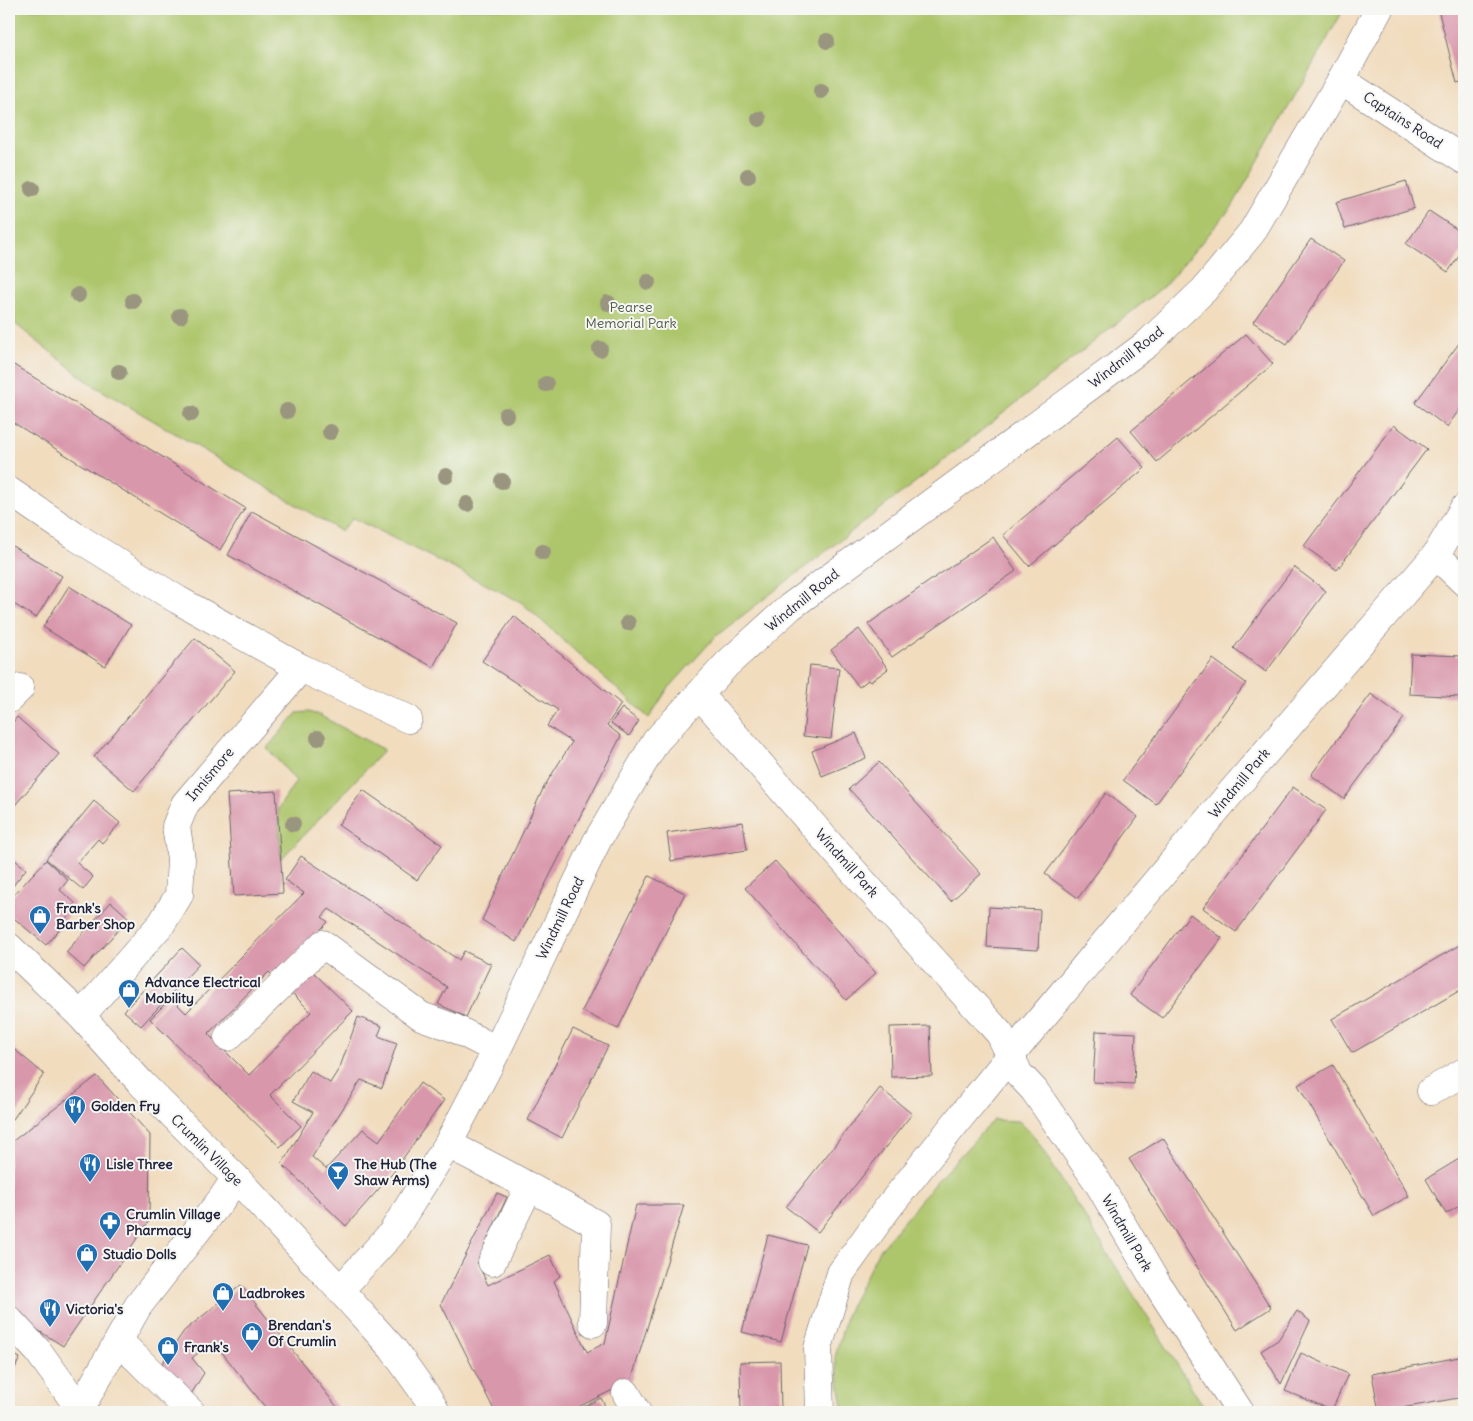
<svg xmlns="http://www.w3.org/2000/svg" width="1473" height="1421" font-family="Delius,sans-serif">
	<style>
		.green { fill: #adc66c; stroke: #687454 }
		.building { fill: #d997ac }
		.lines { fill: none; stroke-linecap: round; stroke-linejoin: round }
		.minor-casing { stroke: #6a6369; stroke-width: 29 }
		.minor { stroke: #fff; stroke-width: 28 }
		.tree { fill: #9a957f }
		.labels { text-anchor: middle; stroke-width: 4; stroke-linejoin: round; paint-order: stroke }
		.street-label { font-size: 14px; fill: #22223b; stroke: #f6f6f2 }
		.park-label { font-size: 14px; fill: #535b4c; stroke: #f6f6f2 }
		.poi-label { font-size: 14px; font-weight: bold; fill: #22223b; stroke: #f6f6f2; text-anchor: start }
	</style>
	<rect width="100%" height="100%" fill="#f6f6f2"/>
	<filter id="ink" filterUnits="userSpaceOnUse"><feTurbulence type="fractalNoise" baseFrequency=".02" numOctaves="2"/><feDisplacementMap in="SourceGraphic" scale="10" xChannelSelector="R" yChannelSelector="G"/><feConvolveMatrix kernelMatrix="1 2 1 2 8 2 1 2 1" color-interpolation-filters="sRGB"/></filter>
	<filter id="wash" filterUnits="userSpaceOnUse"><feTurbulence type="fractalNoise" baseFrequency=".0096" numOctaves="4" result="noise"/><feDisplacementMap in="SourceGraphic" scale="20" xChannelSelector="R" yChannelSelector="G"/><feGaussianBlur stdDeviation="1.12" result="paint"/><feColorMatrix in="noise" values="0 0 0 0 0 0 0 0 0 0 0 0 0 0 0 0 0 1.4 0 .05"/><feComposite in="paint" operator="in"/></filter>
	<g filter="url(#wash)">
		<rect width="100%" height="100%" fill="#f1dcbe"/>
		<!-- green -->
		<g class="green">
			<polygon points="9,9 1344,9 1232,207 1164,286 948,457 716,636 667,690 649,718 521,602 353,518 341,531 91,384 9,319"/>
			<polygon points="308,712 319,715 384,750 281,859 278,809 296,781 267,748 297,713"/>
			<polygon points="993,1120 1019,1121 1034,1136 1207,1412 844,1412 835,1357 847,1313 878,1252 935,1183"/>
		</g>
		<g id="blocks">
			<!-- building -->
			<g class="building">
				<polygon points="1455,9 1464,9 1464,81 1457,83 1439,13"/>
				<polygon points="1406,181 1414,208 1345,229 1336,202"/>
				<polygon points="1429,211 1464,234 1464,249 1448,272 1406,244"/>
				<polygon points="1311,239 1344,261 1287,344 1253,322"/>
				<polygon points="1246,334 1273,364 1157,462 1131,431"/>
				<polygon points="1460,342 1464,346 1464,403 1447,427 1415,403"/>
				<polygon points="9,362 245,508 220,550 9,420"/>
				<polygon points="1394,425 1427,449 1337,570 1304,546"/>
				<polygon points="1118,437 1145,468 1029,566 1003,535"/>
				<polygon points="252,511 457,623 433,667 228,555"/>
				<polygon points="993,537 1016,571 892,657 868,624"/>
				<polygon points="9,544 62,576 36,618 9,601"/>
				<polygon points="1294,567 1326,591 1266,672 1234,648"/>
				<polygon points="69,586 131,625 105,666 43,627"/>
				<polygon points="514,616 621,704 607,725 621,736 516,942 482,920 544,787 572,742 547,726 558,710 482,661"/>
				<polygon points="859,629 888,669 870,682 868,680 859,687 831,650"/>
				<polygon points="195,638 235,671 134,791 94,757"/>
				<polygon points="1411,654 1462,656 1460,697 1409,694"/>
				<polygon points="1213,659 1246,683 1156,804 1123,780"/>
				<polygon points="810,665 839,668 831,739 803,736"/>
				<polygon points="1371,694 1404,718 1344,799 1311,775"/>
				<polygon points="622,708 639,721 629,736 611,723"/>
				<polygon points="17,717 59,754 9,812 9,727"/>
				<polygon points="856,733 866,758 822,776 812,751"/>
				<polygon points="879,762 981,874 951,901 849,789"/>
				<polygon points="1293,787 1326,810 1236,932 1203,908"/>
				<polygon points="363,790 442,845 417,880 338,825"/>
				<polygon points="276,791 283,893 234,896 227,794"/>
				<polygon points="1106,793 1138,817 1078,898 1045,874"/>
				<polygon points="94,801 120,823 102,843 98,839 77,863 93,877 83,890 46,859"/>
				<polygon points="743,822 747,850 671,861 667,833"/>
				<polygon points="9,855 26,869 9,891"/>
				<polygon points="301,856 459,960 464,951 491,964 466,1017 438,1004 447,987 329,909 322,917 328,922 274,977 269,972 208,1034 249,1075 311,1012 291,992 312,971 353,1011 270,1095 301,1126 280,1147 150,1019 171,998 186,1013 304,893 285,880"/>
				<polygon points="46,860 68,880 60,890 75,903 62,926 46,945 9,914 9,900"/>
				<polygon points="775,861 876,973 846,1000 745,888"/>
				<polygon points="649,876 685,893 618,1029 582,1011"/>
				<polygon points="111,902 129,918 84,968 66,952"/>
				<polygon points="989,907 1040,910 1038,950 987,947"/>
				<polygon points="1190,914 1222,938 1162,1018 1130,995"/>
				<polygon points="1463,943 1464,945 1464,988 1352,1053 1332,1019"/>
				<polygon points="182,948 199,964 141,1026 124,1011"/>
				<polygon points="358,1017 382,1026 378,1036 397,1043 382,1088 361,1080 312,1157 326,1169 363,1129 379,1141 420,1083 444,1100 392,1174 346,1226 282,1164 313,1112 293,1101 311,1071 330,1083 340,1067"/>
				<polygon points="930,1026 932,1076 891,1077 890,1027"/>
				<polygon points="573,1029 608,1046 562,1138 528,1120"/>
				<polygon points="1096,1031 1136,1033 1134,1084 1093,1082"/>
				<polygon points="9,1045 44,1074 9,1125"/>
				<polygon points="1333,1065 1409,1196 1374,1216 1298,1085"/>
				<polygon points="97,1076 150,1135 149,1221 63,1346 9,1312 9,1144"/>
				<polygon points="880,1088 912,1114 818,1232 786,1207"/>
				<polygon points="1163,1138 1271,1308 1237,1330 1129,1159"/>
				<polygon points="1464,1156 1464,1203 1446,1214 1426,1179"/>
				<polygon points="497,1193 507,1197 477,1262 488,1285 550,1255 560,1276 554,1281 587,1352 605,1343 636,1205 684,1205 631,1381 568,1412 495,1412 441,1304"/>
				<polygon points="768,1235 807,1245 781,1342 742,1332"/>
				<polygon points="241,1285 341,1412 269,1412 213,1341 192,1358 204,1373 188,1399 161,1365 184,1331"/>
				<polygon points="1297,1311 1310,1321 1281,1384 1261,1351 1278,1340"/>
				<polygon points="9,1352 20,1358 9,1380"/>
				<polygon points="1301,1353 1348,1374 1332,1410 1285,1391"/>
				<polygon points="1464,1356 1464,1397 1379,1412 1372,1374"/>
				<polygon points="780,1361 781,1411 741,1412 740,1362"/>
				<polygon points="601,1398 607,1410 603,1412 573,1412"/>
			</g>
		</g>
	</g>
	<g filter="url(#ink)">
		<use href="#blocks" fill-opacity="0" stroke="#6a6369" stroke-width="1"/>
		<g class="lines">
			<!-- minor casing -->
			<g class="minor-casing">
				<g id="minor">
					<polyline points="1341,80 1464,160"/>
					<polyline points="9,491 75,536 178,600 301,668 185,804 176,826 181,859 179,895 162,923 81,1016"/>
					<polyline points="1436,555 1464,582"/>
					<polyline points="301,668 408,719"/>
					<polyline points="700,695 837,853 1000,1034 1019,1074 1034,1090 1097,1181 1157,1284 1240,1412"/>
					<polyline points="9,699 20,688"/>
					<polyline points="9,947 81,1016 141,1083 236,1178 340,1290 393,1349 428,1398 436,1412"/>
					<polyline points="228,1037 323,944 421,1016 454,1028 497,1050"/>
					<polyline points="1431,1091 1464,1072"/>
					<polyline points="448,1144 506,1174 596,1224 593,1323"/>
					<polyline points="492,1262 529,1187"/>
					<polyline points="340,1290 392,1233 448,1144 497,1050 597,841 656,741 727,664 790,607 1147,344 1204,290 1252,232 1341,80 1379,9"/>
					<polyline points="9,1320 38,1351 80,1409"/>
					<polyline points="119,1341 191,1412"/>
					<polyline points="626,1393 637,1412"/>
					<polyline points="78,1412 138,1306 221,1200 236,1178"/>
					<polyline points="820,1412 818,1348 841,1273 887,1209 958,1120 1034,1027 1228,796 1436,555 1464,508"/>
				</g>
			</g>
			<!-- minor -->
			<use href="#minor" class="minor"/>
		</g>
		<!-- trees -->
		<g class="tree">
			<circle cx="827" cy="41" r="8"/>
			<circle cx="821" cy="91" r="8"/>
			<circle cx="759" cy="119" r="8"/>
			<circle cx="748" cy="176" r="8"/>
			<circle cx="32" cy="189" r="8"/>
			<circle cx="648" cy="282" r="8"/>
			<circle cx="78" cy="295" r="8"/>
			<circle cx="133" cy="301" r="8"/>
			<circle cx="608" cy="303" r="8"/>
			<circle cx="180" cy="316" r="8"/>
			<circle cx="600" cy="349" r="8"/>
			<circle cx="119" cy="372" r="8"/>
			<circle cx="546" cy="384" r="8"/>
			<circle cx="287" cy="411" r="8"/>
			<circle cx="191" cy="414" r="8"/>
			<circle cx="506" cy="415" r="8"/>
			<circle cx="330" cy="432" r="8"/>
			<circle cx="446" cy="476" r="8"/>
			<circle cx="502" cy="481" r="8"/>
			<circle cx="467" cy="504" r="8"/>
			<circle cx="543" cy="552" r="8"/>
			<circle cx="628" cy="623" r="8"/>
			<circle cx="318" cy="738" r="8"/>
			<circle cx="293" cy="824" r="8"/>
		</g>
	</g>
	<!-- icons -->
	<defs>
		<g id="shop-pin" transform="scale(1.125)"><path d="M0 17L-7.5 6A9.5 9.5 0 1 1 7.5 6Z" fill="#1f6fb2" stroke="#f6f6f2"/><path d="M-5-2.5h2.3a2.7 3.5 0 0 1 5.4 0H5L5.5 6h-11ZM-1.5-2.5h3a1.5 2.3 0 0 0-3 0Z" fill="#fff"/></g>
		<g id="restaurant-pin" transform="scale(1.125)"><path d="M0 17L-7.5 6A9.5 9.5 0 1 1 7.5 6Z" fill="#1f6fb2" stroke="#f6f6f2"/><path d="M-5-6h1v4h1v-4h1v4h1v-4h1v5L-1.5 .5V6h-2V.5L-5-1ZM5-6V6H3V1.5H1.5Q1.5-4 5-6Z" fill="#fff"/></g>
		<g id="bar-pin" transform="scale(1.125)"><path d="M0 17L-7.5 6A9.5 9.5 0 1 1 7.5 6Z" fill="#1f6fb2" stroke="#f6f6f2"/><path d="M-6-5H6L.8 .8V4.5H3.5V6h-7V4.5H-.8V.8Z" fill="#fff"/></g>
		<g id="pharmacy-pin" transform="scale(1.125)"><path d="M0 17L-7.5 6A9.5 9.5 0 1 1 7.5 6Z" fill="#1f6fb2" stroke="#f6f6f2"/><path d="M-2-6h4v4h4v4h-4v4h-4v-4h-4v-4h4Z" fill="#fff"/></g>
	</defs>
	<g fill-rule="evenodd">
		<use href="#shop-pin" x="40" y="916"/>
		<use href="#shop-pin" x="129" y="990"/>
		<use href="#restaurant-pin" x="75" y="1106"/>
		<use href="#restaurant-pin" x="90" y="1164"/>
		<use href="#bar-pin" x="338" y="1172"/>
		<use href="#pharmacy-pin" x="110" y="1222"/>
		<use href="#shop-pin" x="87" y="1254"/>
		<use href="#shop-pin" x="223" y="1293"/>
		<use href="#restaurant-pin" x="50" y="1309"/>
		<use href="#shop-pin" x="252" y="1333"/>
		<use href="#shop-pin" x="168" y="1347"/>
	</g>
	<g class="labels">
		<!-- street labels -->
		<g class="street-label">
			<text transform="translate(1403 120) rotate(33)" y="5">Captains Road</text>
			<text transform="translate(1126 357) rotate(-38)" y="5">Windmill Road</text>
			<text transform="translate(802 600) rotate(-39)" y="5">Windmill Road</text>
			<text transform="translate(210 774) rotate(-50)" y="5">Innismore</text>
			<text transform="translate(1239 783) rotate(-50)" y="5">Windmill Park</text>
			<text transform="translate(847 863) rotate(48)" y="5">Windmill Park</text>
			<text transform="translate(560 918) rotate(-64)" y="5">Windmill Road</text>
			<text transform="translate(207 1150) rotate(45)" y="5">Crumlin Village</text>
			<text transform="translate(1127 1233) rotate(60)" y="5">Windmill Park</text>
		</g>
		<!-- park labels -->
		<g class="park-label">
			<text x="631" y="312">Pearse<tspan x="631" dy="16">Memorial Park</tspan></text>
		</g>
		<!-- poi labels -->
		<g class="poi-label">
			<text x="56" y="913">Frank's<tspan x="56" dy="16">Barber Shop</tspan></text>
			<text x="145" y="987">Advance Electrical<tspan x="145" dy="16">Mobility</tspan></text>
			<text x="91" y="1111">Golden Fry</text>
			<text x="106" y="1169">Lisle Three</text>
			<text x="354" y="1169">The Hub (The<tspan x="354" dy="16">Shaw Arms)</tspan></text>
			<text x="126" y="1219">Crumlin Village<tspan x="126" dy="16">Pharmacy</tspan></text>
			<text x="103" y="1259">Studio Dolls</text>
			<text x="239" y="1298">Ladbrokes</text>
			<text x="66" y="1314">Victoria's</text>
			<text x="268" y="1330">Brendan's<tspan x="268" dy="16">Of Crumlin</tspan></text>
			<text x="184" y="1352">Frank's</text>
		</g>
	</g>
	<!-- margin -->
	<rect width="1473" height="1421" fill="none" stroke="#f6f6f2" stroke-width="30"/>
</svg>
